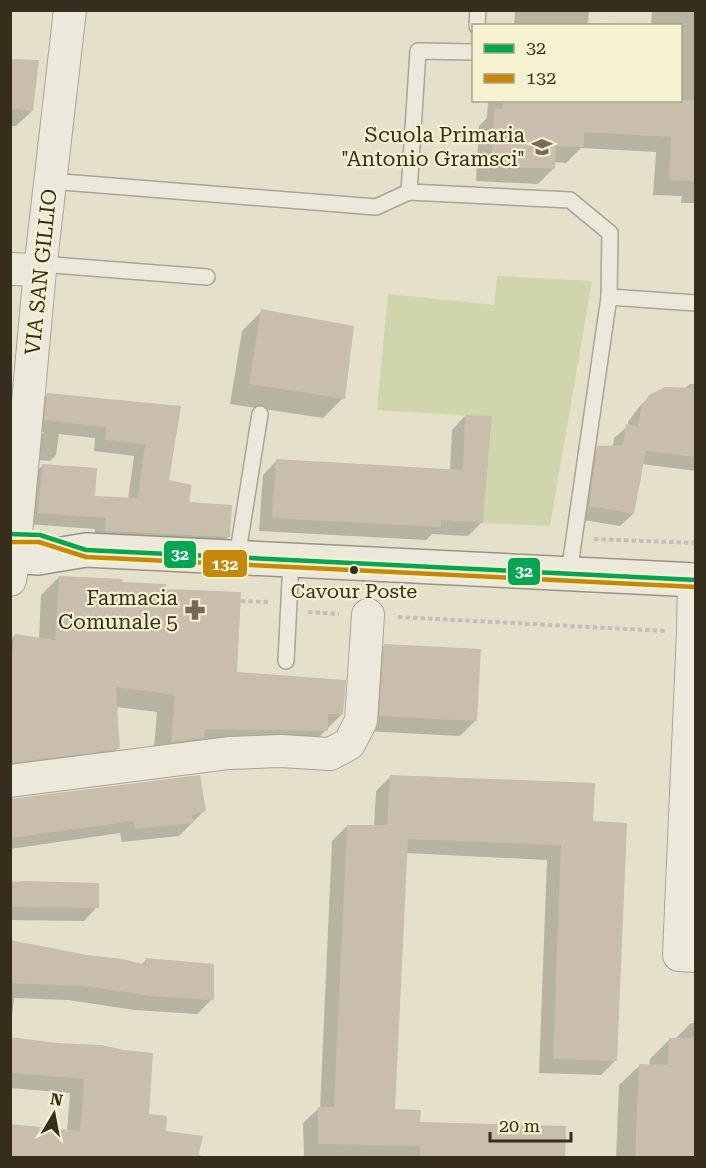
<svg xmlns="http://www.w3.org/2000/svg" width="706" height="1168" font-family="'Roboto Serif',serif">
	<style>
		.green { fill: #cfd6ac }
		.shadow { fill: #0003 }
		.building { fill: #c8beab }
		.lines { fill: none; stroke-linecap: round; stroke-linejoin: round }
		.lane-casing { stroke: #a9a494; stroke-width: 18 }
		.street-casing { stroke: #a9a494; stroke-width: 34 }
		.secondary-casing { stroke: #989384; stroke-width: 36 }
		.path { stroke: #c4c1b3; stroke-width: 4; stroke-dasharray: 4.5 3; stroke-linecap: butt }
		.lane { stroke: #ece9dc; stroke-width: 15 }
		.street { stroke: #ece9dc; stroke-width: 32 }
		.secondary { stroke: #ece9dc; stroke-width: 33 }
		.bus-1-casing { stroke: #f6f1cf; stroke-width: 9 }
		.bus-2-casing { stroke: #f6f1cf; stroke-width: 9 }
		.bus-1 { stroke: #00a651; stroke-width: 4.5 }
		.bus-2 { stroke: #c78807; stroke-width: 4.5 }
		.bus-dot { fill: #372d1c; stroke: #f6f1cf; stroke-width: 2 }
		.labels { text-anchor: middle; stroke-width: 4.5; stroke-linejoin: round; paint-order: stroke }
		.bus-label { font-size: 20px; fill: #372d1c; stroke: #f6f1cf }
		.poi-label { font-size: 21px; fill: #372d1c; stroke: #f6f1cf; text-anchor: end }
		.street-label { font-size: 21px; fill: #372d1c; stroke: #f6f1cf }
		.line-badge { stroke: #f6f1cf; stroke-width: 2 }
		.badge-label { font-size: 16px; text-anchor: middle; font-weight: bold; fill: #fff }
	</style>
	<rect width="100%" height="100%" fill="#e4e0ca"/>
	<!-- green -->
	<polygon class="green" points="497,276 592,281 550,526 483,523 492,417 377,410 388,294 494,305"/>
	<!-- shadow -->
	<g class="shadow">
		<polygon points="515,10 589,10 588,23 616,24 616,26 514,26"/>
		<polygon points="652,10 696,10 696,203 681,203 682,196 653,195 656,152 581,148 566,163 554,162 554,168 538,184 476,181 479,126 487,118 488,100 680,100 680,26 651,26"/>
		<polygon points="10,61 32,111 16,126 10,126"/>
		<polygon points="262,311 343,398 323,418 230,404 242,331"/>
		<polygon points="690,384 696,384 696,471 642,464 633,514 620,526 577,519 585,460 598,447 613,446 614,438 628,426 628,422 639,407 652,394 684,389"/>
		<polygon points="48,394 179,407 167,482 187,503 229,536 217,548 94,542 95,529 27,524 31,477 42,466 94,497 128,499 134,456 94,451 95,438 59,434 56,455 50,461 37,460 39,437 44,432 33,431 36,406"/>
		<polygon points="465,416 481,523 468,536 432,534 426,540 259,531 263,475 276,461 450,470 452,430"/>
		<polygon points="59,577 120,583 164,590 236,674 342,714 308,748 153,759 157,712 116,707 118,748 100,766 10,778 10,640 15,635 39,639 41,595"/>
		<polygon points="385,645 476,720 460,736 364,731 369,661"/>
		<polygon points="391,776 592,823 616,1060 601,1075 539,1073 547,860 406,853 393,1110 419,1124 563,1158 304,1158 303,1123 318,1109 320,1109 332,841 347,826 374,827 376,791"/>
		<polygon points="10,800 204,811 179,836 122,842 120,833 10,849"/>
		<polygon points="10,884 97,907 84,921 10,920"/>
		<polygon points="10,942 141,965 146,960 212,999 197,1014 135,1010 68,1000 14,998 10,1035"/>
		<polygon points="691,1023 696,1023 696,1158 616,1158 619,1085 640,1065 649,1066 650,1059 670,1039 675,1039"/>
		<polygon points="10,1039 57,1045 148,1116 165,1132 197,1155 213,1158 10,1158 67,1132 70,1093 10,1088"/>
	</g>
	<!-- building -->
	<g class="building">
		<polygon points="10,59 39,60 33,111 10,109"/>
		<polygon points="502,100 696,100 696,181 669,180 671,137 584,132 584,147 556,146 555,169 491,166 494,108 502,109"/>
		<polygon points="261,309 354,326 345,399 249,384"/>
		<polygon points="665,387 696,388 696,457 646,451 634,514 589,506 597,446 623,445 626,424 638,426 641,408 649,395"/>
		<polygon points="47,393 181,406 169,480 192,485 189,502 232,505 230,537 105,531 106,518 38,513 42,464 97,468 95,496 138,498 145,444 105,440 106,427 44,420"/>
		<polygon points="465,415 492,416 483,523 441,520 441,527 272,518 276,459 463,470"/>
		<polygon points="59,576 122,579 122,582 166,584 166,589 241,592 237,672 346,680 343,714 328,714 328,731 205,729 204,738 171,742 175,695 116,687 120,749 10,763 10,664 15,634 55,640"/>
		<polygon points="384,644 481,649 477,721 379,716"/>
		<polygon points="200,775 206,811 192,815 194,823 135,829 133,821 10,838 10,799"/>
		<polygon points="390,775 595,783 593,821 627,823 617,1061 553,1059 561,845 408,839 395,1109 421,1110 420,1122 566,1126 565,1158 420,1158 420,1146 318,1144 318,1107 334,1107 347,825 387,825"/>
		<polygon points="26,881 99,883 99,908 10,907 10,882"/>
		<polygon points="10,940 87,955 123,959 146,965 146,958 214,964 214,1000 151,996 84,986 10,983"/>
		<polygon points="10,1037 57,1043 101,1045 124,1050 153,1053 149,1114 167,1116 166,1131 203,1136 198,1158 10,1158 10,1124 80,1131 84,1079 10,1073"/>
		<polygon points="669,1038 696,1038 696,1158 635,1158 639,1064 668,1065"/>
	</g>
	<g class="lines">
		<!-- lane casing -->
		<g class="lane-casing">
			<g id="lane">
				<polyline points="477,26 478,10"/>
				<polyline points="474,52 418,51 409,192 570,200 610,233 609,297 569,573"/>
				<polyline points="50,181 376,207 409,192"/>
				<polyline points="40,264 207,277"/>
				<polyline points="609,297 696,303"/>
				<polyline points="237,558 260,414"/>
				<polyline points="286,661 291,561"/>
			</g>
		</g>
		<!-- street casing -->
		<g class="street-casing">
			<g id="street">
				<polyline points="10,269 40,270"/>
				<polyline points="16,534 40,270 70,10"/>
				<polyline points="10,580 14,557"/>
				<polyline points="694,580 693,632 679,955 696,956"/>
				<polyline points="10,781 229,753 281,751 330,754 349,744 361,721 368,615"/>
			</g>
		</g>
		<!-- secondary casing -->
		<g class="secondary-casing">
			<polyline id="secondary" points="10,556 38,558 86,550 696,580"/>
		</g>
		<!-- path -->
		<g class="path">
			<polyline points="594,539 696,543"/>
			<polyline points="241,601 270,602"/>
			<polyline points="308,612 339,614"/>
			<polyline points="398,617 666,631"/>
		</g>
		<!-- lane -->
		<use href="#lane" class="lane"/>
		<!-- street -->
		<use href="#street" class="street"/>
		<!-- secondary -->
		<use href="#secondary" class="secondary"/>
		<!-- bus-1 casing -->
		<g class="bus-1-casing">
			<polyline id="bus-1" points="10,534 40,535 86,550 696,580"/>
		</g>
		<!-- bus-2 casing -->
		<g class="bus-2-casing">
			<polyline id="bus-2" points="10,542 39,542 86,557 696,587"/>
		</g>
		<!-- bus-1 -->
		<use href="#bus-1" class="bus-1"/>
		<!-- bus-2 -->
		<use href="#bus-2" class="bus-2"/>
	</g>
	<!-- icons -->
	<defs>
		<g id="school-bare" transform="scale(1.62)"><path d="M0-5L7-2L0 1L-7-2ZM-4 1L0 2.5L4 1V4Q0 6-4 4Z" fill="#746c59" stroke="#f6f1cf" stroke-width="2.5" paint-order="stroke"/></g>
		<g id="pharmacy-bare" transform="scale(1.62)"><path d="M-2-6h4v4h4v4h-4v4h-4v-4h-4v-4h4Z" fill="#746c59" stroke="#f6f1cf" stroke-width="2.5" paint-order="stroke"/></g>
	</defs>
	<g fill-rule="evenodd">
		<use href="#school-bare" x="542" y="147"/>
		<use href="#pharmacy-bare" x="195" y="610"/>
	</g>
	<!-- markers -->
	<circle class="bus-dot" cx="354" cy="570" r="5"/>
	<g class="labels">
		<!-- bus labels -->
		<g class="bus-label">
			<text x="354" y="598">Cavour Poste</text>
		</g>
		<!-- poi labels -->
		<g class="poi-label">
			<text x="525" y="142">Scuola Primaria<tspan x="525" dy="24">"Antonio Gramsci"</tspan></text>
			<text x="178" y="605">Farmacia<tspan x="178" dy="24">Comunale 5</tspan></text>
		</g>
		<!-- street labels -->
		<g class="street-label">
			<text transform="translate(41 272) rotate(-84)" y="7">VIA SAN GILLIO</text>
		</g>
	</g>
	<g class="line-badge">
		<rect x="163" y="540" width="34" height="29" rx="6" fill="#00a651"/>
		<rect x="202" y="549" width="46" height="29" rx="6" fill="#c78807"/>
		<rect x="507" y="557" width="34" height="29" rx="6" fill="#00a651"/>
	</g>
	<g class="badge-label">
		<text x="180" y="560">32</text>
		<text x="225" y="570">132</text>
		<text x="524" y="577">32</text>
	</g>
	<!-- border -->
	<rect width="706" height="1168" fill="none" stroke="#372d1c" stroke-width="24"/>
	<!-- legend -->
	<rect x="472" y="24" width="210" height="78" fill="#f6f1cf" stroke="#aaa387" stroke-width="1.5"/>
	<rect x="484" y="44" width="30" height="9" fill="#00a651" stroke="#aaa387" stroke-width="1.5"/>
	<text x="526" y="54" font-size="18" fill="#372d1c">32</text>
	<rect x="484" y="74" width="30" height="9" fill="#c78807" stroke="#aaa387" stroke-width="1.5"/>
	<text x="526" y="84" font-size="18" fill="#372d1c">132</text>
	<!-- north arrow -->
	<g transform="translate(54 1114) rotate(10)" stroke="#f6f1cf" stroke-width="4.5" paint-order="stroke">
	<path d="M0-4.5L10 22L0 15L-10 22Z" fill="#372d1c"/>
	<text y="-9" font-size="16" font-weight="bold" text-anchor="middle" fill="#372d1c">N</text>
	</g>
	<!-- scale -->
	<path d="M490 1132v9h81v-9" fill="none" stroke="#372d1c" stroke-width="3"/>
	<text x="499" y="1132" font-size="18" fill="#372d1c" stroke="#f6f1cf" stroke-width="4.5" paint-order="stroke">20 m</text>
</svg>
